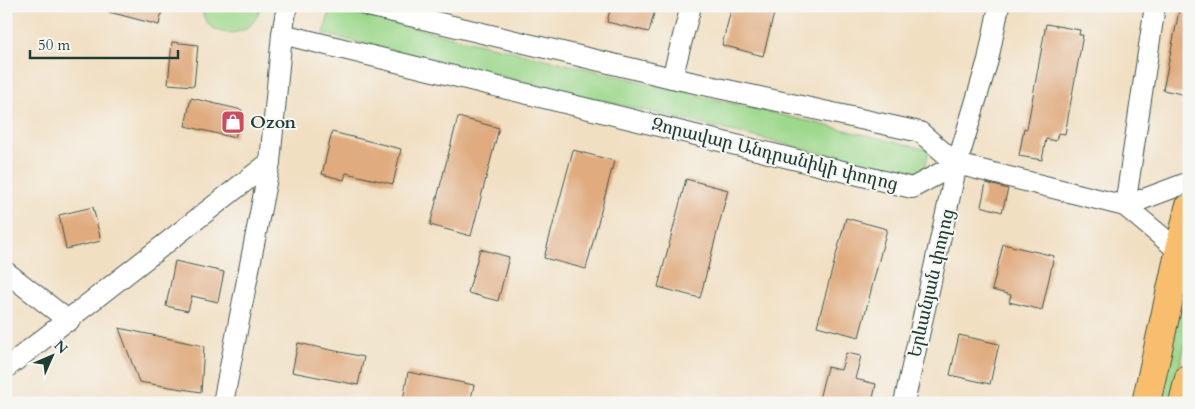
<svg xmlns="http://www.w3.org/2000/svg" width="1195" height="409" font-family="Cardo,'Noto Serif Armenian',serif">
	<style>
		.green { fill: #9dd88c; stroke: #5e8a60 }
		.building { fill: #e0ab7f }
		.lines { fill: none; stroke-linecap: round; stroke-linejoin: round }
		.minor-casing { stroke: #3e5549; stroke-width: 22 }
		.trunk-casing { stroke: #3e5549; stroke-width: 30 }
		.minor { stroke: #fff; stroke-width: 20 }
		.trunk { stroke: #f9be6d; stroke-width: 28 }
		.labels { text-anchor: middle; stroke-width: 4; stroke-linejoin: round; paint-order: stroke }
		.poi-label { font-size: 18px; font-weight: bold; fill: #1f3d34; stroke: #f6f6f2; text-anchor: start }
		.street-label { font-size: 18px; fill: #1f3d34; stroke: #f6f6f2 }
	</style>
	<rect width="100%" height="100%" fill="#f6f6f2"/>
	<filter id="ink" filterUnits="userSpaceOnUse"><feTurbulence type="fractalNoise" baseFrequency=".02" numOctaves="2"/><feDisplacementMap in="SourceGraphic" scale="10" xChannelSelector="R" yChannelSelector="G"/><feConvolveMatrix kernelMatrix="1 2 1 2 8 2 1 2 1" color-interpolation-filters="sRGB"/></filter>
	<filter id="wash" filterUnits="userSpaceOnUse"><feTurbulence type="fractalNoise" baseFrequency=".0096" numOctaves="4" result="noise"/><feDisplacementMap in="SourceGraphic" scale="20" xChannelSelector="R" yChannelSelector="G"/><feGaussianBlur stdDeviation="1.12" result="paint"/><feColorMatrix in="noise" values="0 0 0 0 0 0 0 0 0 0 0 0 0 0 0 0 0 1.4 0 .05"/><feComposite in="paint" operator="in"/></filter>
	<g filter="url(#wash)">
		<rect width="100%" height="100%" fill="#f1dfc2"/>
		<!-- green -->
		<g class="green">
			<path d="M201,6H260C255,41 205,43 201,6Z"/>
			<polygon points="330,8 929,150 923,177 324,34"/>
			<polygon points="1189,260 1189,326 1172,403 1157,403"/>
		</g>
		<g id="blocks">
			<!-- building -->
			<g class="building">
				<polygon points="109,6 163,6 159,25 109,12"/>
				<polygon points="611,6 656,6 649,32 607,22"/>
				<polygon points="732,6 776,6 763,56 722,45"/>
				<polygon points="1180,6 1189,6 1189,82 1186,95 1163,90"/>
				<polygon points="1046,24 1080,30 1079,35 1083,35 1065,134 1058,133 1056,141 1046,139 1042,160 1019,156 1024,128 1027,129"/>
				<polygon points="172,42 198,45 194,86 168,84"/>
				<polygon points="191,98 242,110 235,138 185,126"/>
				<polygon points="458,117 499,128 471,236 430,225"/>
				<polygon points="332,132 401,149 393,184 346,173 344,180 322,174"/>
				<polygon points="573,150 614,161 586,269 544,258"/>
				<polygon points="686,179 728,190 700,298 658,287"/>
				<polygon points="986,183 1008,189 1002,212 981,206"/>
				<polygon points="93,207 101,241 66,249 59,215"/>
				<polygon points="846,218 887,229 859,337 817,326"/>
				<polygon points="1003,244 1054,256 1042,310 1009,302 1011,295 992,290"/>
				<polygon points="480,249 509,257 498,301 468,293"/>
				<polygon points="175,261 224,272 218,302 192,296 188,311 166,306"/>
				<polygon points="119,328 204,346 201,392 139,382"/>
				<polygon points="959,335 999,344 990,384 950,375"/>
				<polygon points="298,343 364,357 358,385 292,372"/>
				<polygon points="846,353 861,356 855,379 876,384 872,403 818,403 827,367 841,370"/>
				<polygon points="408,372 474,385 470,403 415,403 403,400"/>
			</g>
		</g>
	</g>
	<g filter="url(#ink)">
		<use href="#blocks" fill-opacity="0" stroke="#3e5549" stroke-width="1"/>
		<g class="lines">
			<!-- minor casing -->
			<g class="minor-casing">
				<g id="minor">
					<polyline points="368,6 672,78 920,132 957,164 1125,206 1179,251"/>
					<polyline points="282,34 912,188 957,164"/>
					<polyline points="672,78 691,6"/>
					<polyline points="1125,206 1155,6"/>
					<polyline points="1125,206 1189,182"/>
					<polyline points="6,272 69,321"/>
					<polyline points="6,368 270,162"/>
					<polyline points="223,403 270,162 282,34 287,6"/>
					<polyline points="904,403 957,164 988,60 999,6"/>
				</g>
			</g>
			<!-- trunk casing -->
			<g class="trunk-casing">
				<g id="trunk">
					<polyline points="1146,403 1189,208"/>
					<polyline points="1183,403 1189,378"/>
				</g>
			</g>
			<!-- minor -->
			<use href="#minor" class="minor"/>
			<!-- trunk -->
			<use href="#trunk" class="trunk"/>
		</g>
	</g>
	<!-- icons -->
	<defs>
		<g id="shop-square" transform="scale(1.25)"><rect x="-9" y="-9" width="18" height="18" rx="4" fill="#d1495b" stroke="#f6f6f2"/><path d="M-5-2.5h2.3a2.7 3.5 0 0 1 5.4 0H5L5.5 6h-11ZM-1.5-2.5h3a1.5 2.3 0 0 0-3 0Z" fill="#fff"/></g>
	</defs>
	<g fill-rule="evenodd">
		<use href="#shop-square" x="233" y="122"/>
	</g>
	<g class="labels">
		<!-- poi labels -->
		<g class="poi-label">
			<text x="250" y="128">Ozon</text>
		</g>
		<!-- street labels -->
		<g class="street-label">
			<text transform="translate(775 154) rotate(14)" y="6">Զորավար Անդրանիկի փողոց</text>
			<text transform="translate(931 283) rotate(-77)" y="6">Երևանյան փողոց</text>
		</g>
	</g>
	<!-- margin -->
	<rect width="1195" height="409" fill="none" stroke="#f6f6f2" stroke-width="25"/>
	<!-- north arrow -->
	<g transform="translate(52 356) rotate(45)" stroke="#f6f6f2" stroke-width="4" paint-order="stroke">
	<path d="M0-4L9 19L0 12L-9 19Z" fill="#1f3d34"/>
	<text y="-8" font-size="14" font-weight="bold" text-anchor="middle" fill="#1f3d34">N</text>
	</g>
	<!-- scale -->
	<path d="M30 50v8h148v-8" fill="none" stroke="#1f3d34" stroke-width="2.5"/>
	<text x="38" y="50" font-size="15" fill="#1f3d34" stroke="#f6f6f2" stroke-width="4" paint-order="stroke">50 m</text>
</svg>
